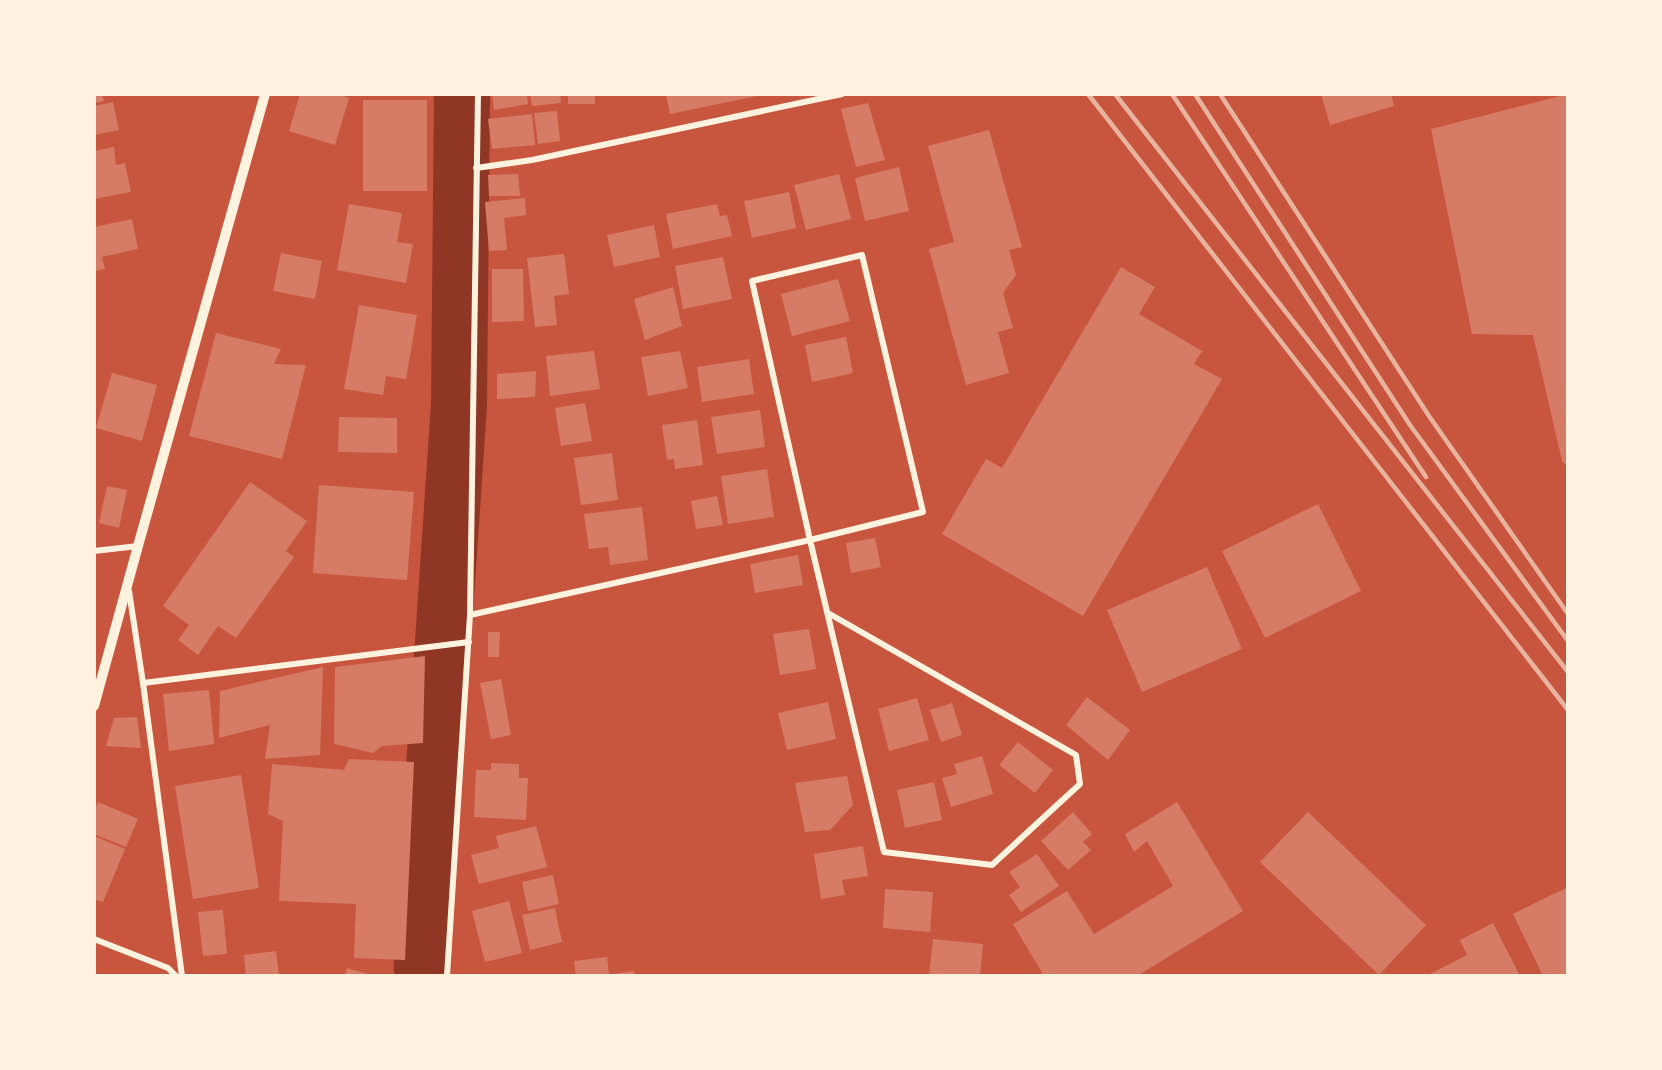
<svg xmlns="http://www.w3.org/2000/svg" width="1662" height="1070" font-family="'PT Sans Narrow',sans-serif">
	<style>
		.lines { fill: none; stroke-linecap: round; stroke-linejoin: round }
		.river { stroke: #8f3625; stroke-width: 56 }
		.building { fill: #d67c66 }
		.minor { stroke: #fff3e0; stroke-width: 6 }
		.tertiary { stroke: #fff3e0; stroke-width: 10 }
		.rail { stroke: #e9b49f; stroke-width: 4.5 }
	</style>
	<rect width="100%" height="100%" fill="#c8553d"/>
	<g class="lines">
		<!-- river -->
		<polyline class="river" points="422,976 421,909 437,730 459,405 462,94"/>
	</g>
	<!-- building -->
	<g class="building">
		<polygon points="94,94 102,94 104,101 94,103"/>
		<polygon points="300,94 338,94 349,98 335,145 289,131"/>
		<polygon points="492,94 527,94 528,104 494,110"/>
		<polygon points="530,94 560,94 561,103 532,106"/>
		<rect x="568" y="94" width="27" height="10"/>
		<polygon points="666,94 757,94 757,96 670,114"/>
		<polygon points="1321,94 1391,94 1394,106 1330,125"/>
		<polygon points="1568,94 1568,468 1562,461 1533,335 1472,334 1431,129"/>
		<rect x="363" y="100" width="64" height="91"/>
		<polygon points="113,102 119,130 94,135 94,106"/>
		<polygon points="868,103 885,160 856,167 841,109"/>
		<polygon points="557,111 560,141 538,144 534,113"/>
		<polygon points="532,114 535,145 492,149 488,119"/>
		<polygon points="989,130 1022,247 1009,250 1016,275 1003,293 1013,328 998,332 1009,373 966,385 929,249 954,242 928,146"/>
		<polygon points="114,147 116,165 125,163 131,192 94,199 94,151"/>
		<polygon points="899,167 909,211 865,221 855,178"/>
		<polygon points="518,174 520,196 489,196 488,175"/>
		<polygon points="839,174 851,219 806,230 794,185"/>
		<polygon points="789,192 796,228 752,238 744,201"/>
		<polygon points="525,198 526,215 504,218 507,250 489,251 485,202"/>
		<polygon points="349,204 402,213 397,242 413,244 406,283 337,270"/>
		<polygon points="717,204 720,216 727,215 732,236 673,249 666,214"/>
		<polygon points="132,219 138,249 102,257 105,269 94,271 94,227"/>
		<polygon points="654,225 660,257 614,267 607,235"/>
		<polygon points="281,253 322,261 315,299 273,291"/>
		<polygon points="564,254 569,294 554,296 557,325 535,327 527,258"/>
		<polygon points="723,257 732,299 683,309 675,266"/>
		<polygon points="1121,267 1155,287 1139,314 1202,351 1194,364 1222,379 1083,616 942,534 986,459 1002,468"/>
		<polygon points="492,269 523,269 524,321 492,322"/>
		<polygon points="838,279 850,321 792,336 781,294"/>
		<polygon points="673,287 682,326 645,340 634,299"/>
		<polygon points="359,305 417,315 406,379 386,376 383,395 344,389"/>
		<polygon points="216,333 281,349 274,364 306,365 282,459 189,436"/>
		<polygon points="846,337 853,373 812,382 805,345"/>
		<polygon points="594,351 600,389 550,396 546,356"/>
		<polygon points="680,351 688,388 648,396 641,357"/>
		<polygon points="749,359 754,394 702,402 697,367"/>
		<polygon points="536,371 535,397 497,399 497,374"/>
		<polygon points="112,373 157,385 142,441 96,428"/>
		<polygon points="585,403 592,441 561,446 555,408"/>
		<polygon points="760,410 765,447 717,454 711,417"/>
		<polygon points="339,417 397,418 397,453 338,452"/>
		<polygon points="697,420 703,465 675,469 674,459 667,460 662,425"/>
		<polygon points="612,453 618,500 581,505 574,458"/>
		<polygon points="767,469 774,517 728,524 721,476"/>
		<polygon points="250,482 307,521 286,551 294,557 236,638 218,626 198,655 178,640 189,625 163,606"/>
		<polygon points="319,485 414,492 407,580 313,573"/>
		<polygon points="107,486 127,490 119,528 99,523"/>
		<polygon points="717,496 723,525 696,529 691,501"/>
		<polygon points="1318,504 1361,591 1265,638 1222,551"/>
		<polygon points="642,507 648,560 610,565 608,547 589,549 584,514"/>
		<polygon points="875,538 881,567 851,573 846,543"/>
		<polygon points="798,555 803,585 755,593 750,564"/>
		<polygon points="1207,567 1242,649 1142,692 1107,610"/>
		<polygon points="809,629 816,669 780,675 773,634"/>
		<polygon points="488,632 500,632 499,657 488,657"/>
		<polygon points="425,656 423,743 382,746 373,753 334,744 335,667"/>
		<polygon points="323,667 320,755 265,759 270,725 219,738 220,691"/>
		<polygon points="501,679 511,735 491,739 480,683"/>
		<polygon points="209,690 214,744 169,751 163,694"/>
		<polygon points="1087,697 1130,730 1108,760 1066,725"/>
		<polygon points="917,698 929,740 889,751 878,709"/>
		<polygon points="828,702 836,739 787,750 778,713"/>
		<polygon points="952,703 962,735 941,742 930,710"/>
		<polygon points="137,717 141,748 106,746 114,718"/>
		<polygon points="1018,742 1053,770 1035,793 999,765"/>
		<polygon points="982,756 993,794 951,807 942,778 957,774 954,764"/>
		<polygon points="349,759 414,762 405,960 354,958 356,904 279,901 283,821 268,814 272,764 344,770"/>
		<polygon points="491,763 519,764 519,778 528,778 526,820 474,817 476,770 491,770"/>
		<polygon points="241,775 259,888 193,899 175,786"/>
		<polygon points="847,776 853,805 830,830 805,832 795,783"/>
		<polygon points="934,782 942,820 905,828 897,790"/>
		<polygon points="98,802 138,819 126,847 94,834 94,811"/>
		<polygon points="1177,802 1243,911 1137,976 1044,976 1013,924 1067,891 1094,934 1173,886 1147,841 1134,852 1125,834"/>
		<polygon points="1073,812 1092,834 1083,842 1091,850 1068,870 1041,841"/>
		<polygon points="1308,812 1426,925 1379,975 1260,862"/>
		<polygon points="536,826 547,867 479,884 471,855 499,848 496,836"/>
		<polygon points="94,836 125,849 103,902 94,899"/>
		<polygon points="863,846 868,876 842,880 845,895 821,899 814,854"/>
		<polygon points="1037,854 1059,886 1021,912 1009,895 1020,887 1009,872"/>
		<polygon points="553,875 559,904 528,911 522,882"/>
		<polygon points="1568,887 1568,976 1543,976 1513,914"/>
		<polygon points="885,889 933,892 930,932 883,928"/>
		<polygon points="509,901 522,953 485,962 472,911"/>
		<polygon points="555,908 562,942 530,950 522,915"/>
		<polygon points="223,910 227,954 203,956 198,912"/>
		<polygon points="1493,923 1520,976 1426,976 1467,955 1460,940"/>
		<polygon points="933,939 983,944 980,976 929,976"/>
		<polygon points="276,951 279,976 246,976 244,955"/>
		<polygon points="607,957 609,976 576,976 574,961"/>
		<polygon points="347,968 371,975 371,976 345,976"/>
		<polygon points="634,971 635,976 612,976 612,974"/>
	</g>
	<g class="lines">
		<!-- minor -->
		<g class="minor">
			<polyline points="476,168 532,160 842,94"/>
			<polyline points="94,551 138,546"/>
			<polyline points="129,591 143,683 182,976"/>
			<polyline points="470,615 810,540 923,512 862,255 752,281 810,540 884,852 992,865 1080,784 1076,755 828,613"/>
			<polyline points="143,683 469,642"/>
			<polyline points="94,939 168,968 176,976"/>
			<polyline points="447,976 470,615 478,94"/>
		</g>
		<!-- tertiary -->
		<polyline class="tertiary" points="94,706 138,546 265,94"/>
		<!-- rail -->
		<g class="rail">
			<polyline points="1088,94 1568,710"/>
			<polyline points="1115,94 1568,672"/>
			<polyline points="1172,94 1426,477"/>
			<polyline points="1195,94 1410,425 1568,641"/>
			<polyline points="1220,94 1429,416 1568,614"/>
		</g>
	</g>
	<!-- border -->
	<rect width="1662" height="1070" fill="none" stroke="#fff3e0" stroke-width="192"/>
</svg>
